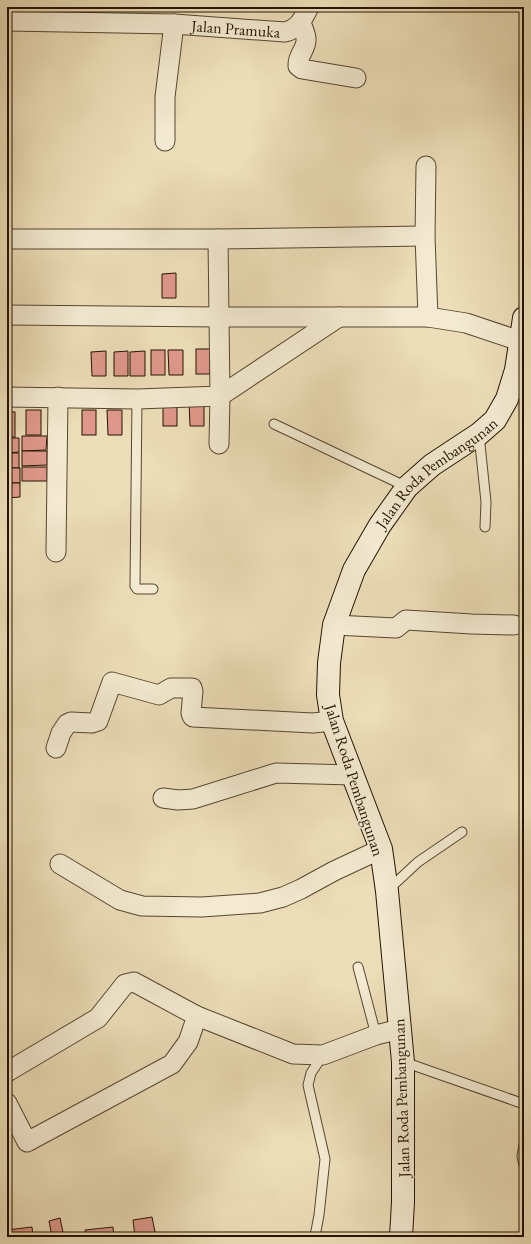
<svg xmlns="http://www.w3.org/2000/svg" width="531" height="1244" font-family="'EB Garamond',serif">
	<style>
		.building { fill: #df988b; stroke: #241301 }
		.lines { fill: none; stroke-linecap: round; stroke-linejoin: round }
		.lane-casing { stroke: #56462f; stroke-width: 11 }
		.street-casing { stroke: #56462f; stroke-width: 21 }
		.secondary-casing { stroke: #241301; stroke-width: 24 }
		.lane { stroke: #f3ead1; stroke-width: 9 }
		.street { stroke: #f3ead1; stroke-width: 19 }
		.secondary { stroke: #f3ead1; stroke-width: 22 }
		.labels { text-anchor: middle; stroke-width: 3; stroke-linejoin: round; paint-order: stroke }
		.street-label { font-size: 16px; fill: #241301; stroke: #f3ead1 }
	</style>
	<rect width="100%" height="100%" fill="#ecdeb8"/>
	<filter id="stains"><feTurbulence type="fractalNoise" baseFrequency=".005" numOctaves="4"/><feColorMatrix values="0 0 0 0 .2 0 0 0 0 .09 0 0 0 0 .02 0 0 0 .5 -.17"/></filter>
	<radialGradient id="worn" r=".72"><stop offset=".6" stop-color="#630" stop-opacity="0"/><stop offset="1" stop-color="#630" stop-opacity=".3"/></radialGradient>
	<!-- building -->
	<g class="building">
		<polygon points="176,273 176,298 162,298 162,274"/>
		<rect x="196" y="349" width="14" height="25"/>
		<rect x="151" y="350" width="14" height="25"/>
		<polygon points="168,350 183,350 183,375 169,375"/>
		<polygon points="106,351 106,376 92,376 91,352"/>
		<polygon points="128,351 128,376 114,376 114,352"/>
		<polygon points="145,351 145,376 130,376 130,352"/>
		<rect x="163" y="401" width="14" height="25"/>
		<polygon points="189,401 204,401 204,426 190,426"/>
		<rect x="26" y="410" width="15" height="25"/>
		<rect x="82" y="410" width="14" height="25"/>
		<polygon points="107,410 122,410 122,435 108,435"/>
		<rect x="7" y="412" width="8" height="25"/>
		<polygon points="22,436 47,436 46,450 22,451"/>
		<polygon points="7,438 19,438 19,452 7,453"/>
		<polygon points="22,451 47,451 47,465 22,466"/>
		<rect x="7" y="453" width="12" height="15"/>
		<rect x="22" y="467" width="25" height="14"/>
		<rect x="7" y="468" width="13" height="15"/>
		<polygon points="7,483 20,483 20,497 7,498"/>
		<polygon points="152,1217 156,1237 135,1237 133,1220"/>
		<polygon points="60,1218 64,1237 52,1237 49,1221"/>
		<polygon points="32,1227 33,1237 7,1237 7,1230"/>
		<polygon points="113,1227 114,1237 86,1237 85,1230"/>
	</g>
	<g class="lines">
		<!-- lane casing -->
		<g class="lane-casing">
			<g id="lane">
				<polyline points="137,399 135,586 137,589 153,589"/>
				<polyline points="274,424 407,487"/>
				<polyline points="479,435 486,502 485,527"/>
				<polyline points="388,890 418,862 462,832"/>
				<polyline points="358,967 376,1035"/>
				<polyline points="404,1062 524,1104"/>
				<polyline points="524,1145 522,1156 524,1165"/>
				<polyline points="314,1237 316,1231 319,1215 325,1159 308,1085 311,1073 323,1055"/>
			</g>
		</g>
		<!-- street casing -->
		<g class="street-casing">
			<g id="street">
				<path id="s1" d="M7,21L174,24L285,32C299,29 303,18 309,7"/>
				<path d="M301,23C303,28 306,34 306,39C307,49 297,55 298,66L302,69L356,78"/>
				<polyline points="165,141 165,97 174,24"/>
				<polyline points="426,166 425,236 428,317"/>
				<polyline points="7,239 218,239 425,236"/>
				<polyline points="218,239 220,396 219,444"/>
				<polyline points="7,315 219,317 428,317 466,323 520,341"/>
				<polyline points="7,397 137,399 220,396 339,317"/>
				<polyline points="56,552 58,397"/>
				<polyline points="334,625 396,628 406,620 472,624 514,625"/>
				<polyline points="56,748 61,733 67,724 71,722 92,723 98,721 112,682 159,695 171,688 192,688 193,691 191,713 192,716 193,717 313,723 332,721"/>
				<polyline points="163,798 178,800 193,799 276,773 353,775"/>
				<polyline points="60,864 120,900 142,906 202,907 260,903 283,897 301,889 334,871 381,849"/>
				<polyline points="7,1072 98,1018 125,984 134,982 197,1016 293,1054 323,1055 376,1035 400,1029"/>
				<polyline points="7,1103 27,1142 172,1064 188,1042 197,1016"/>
			</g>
		</g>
		<!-- secondary casing -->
		<g class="secondary-casing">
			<g id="secondary">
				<path id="s2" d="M401,1237L403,1202V1062L387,891L381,849L332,721L328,695L329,663L334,625L354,570L380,525L407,487L432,465L479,434L495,420L507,399L516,370L524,318"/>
			</g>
		</g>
		<!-- lane -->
		<use href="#lane" class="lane"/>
		<!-- street -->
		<use href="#street" class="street"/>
		<!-- secondary -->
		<use href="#secondary" class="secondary"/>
	</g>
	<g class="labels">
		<!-- street labels -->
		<g class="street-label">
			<text dy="6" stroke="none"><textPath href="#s1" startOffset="229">Jalan Pramuka</textPath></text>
			<text dy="6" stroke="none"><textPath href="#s2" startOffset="811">Jalan Roda Pembangunan</textPath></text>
			<text transform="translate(355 780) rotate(72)" y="6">Jalan Roda Pembangunan</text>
			<text transform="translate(401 1098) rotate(-92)" y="6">Jalan Roda Pembangunan</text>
		</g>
	</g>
	<!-- margin -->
	<rect width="531" height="1244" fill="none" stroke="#ecdeb8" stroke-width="24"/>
	<rect x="8" y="8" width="515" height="1228" fill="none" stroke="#241301" stroke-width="2"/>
	<rect x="12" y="12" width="507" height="1220" fill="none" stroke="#241301"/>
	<rect width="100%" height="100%" filter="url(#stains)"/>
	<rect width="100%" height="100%" fill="url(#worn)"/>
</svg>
